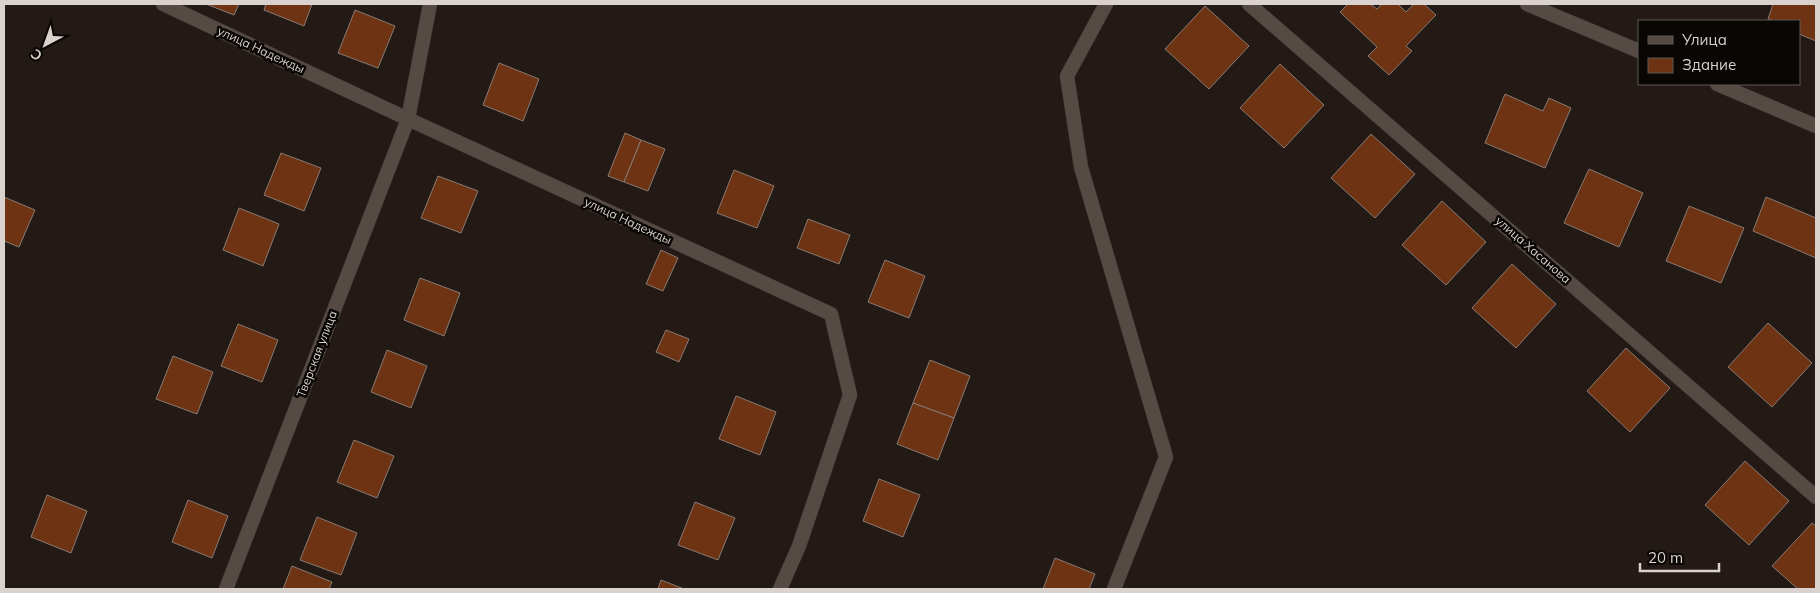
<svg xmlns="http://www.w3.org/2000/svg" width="1820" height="593" font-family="Mulish,sans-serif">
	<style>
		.building { fill: #6d3312; stroke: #887b75 }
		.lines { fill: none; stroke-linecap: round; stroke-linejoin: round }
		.minor-casing { stroke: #3d3634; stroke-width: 15 }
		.minor { stroke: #554a44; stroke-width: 14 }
		.labels { text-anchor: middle; stroke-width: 5; stroke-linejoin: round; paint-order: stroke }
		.street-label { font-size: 12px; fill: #d9d2cf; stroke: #090604 }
	</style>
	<rect width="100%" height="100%" fill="#231915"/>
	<!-- building -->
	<g class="building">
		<polygon points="206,4 239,4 234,15"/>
		<polygon points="266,4 312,4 304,26 264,10"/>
		<polygon points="1348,4 1370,4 1377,9 1382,4 1398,4 1406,12 1414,4 1424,4 1436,15 1406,46 1412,51 1389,75 1368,56 1377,47 1340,12"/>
		<polygon points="1773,4 1816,4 1816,41 1799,34 1799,21 1775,21 1768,19"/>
		<polygon points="1205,6 1249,46 1209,89 1165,49"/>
		<polygon points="355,10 395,26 378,68 338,53"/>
		<polygon points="499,63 539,79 523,121 483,105"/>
		<polygon points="1280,64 1324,105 1284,148 1240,108"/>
		<polygon points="1505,94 1543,111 1549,98 1571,108 1545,168 1485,143"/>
		<polygon points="625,133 641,140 624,182 608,176"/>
		<polygon points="1371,134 1415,174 1375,218 1331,178"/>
		<polygon points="641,140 665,149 648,191 624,182"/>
		<polygon points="281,153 321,168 304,211 264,195"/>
		<polygon points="1589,169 1643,193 1619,247 1564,223"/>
		<polygon points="734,170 774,186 757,228 717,213"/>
		<polygon points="438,176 478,191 461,233 421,218"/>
		<polygon points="4,197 35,210 19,247 4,241"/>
		<polygon points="1766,197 1816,218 1816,258 1753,231"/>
		<polygon points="1442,201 1486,242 1446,285 1402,245"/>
		<polygon points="1689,206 1744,228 1721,283 1666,261"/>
		<polygon points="239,208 279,224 263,266 223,250"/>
		<polygon points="808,219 850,235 839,264 797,248"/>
		<polygon points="661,250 678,258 663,291 646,284"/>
		<polygon points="885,260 925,276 909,318 868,302"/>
		<polygon points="1512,264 1556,304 1516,348 1472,308"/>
		<polygon points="420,278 460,293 444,336 404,320"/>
		<polygon points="1768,323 1812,363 1772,407 1728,367"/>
		<polygon points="238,324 278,340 262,382 221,366"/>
		<polygon points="666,330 689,339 679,362 656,352"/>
		<polygon points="1626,348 1670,388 1630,432 1587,391"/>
		<polygon points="387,350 427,366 411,408 371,392"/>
		<polygon points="173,356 213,372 197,414 156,399"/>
		<polygon points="930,360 970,376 954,418 913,403"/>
		<polygon points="736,396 776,412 760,455 719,439"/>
		<polygon points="913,403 954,418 938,460 897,444"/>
		<polygon points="354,440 394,456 377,498 337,482"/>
		<polygon points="1745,461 1789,501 1749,545 1705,505"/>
		<polygon points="879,479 920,495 903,537 863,521"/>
		<polygon points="47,495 87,511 71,553 31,537"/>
		<polygon points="188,500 228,516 212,558 172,542"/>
		<polygon points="695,502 735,518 718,560 678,545"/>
		<polygon points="317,517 357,533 341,575 300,560"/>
		<polygon points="1812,523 1816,526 1816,589 1798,589 1772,566"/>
		<polygon points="1055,558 1095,574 1089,589 1043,589"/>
		<polygon points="292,566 332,582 329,589 283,589"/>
		<polygon points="661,580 684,589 658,589"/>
	</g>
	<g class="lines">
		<!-- minor casing -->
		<g class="minor-casing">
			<g id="minor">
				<polyline points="163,4 408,119 831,314 850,395 799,546 780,589"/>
				<polyline points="1106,4 1067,76 1081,167 1166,457 1114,589"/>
				<polyline points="1249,4 1816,497"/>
				<polyline points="1527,4 1639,51"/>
				<polyline points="1717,84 1816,126"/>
				<polyline points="226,589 408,119 430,4"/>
			</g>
		</g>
		<!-- minor -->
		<use href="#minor" class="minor"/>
	</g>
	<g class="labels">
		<!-- street labels -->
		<g class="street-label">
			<text transform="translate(261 50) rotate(25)" y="4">улица Надежды</text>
			<text transform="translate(628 221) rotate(25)" y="4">улица Надежды</text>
			<text transform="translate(1533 250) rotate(41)" y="4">улица Хасанова</text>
			<text transform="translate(317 354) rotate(-69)" y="4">Тверская улица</text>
		</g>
	</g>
	<!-- border -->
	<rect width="1820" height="593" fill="none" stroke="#d9d2cf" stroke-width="10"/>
	<!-- legend -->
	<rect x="1638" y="20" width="162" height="65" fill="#090604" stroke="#5c5855"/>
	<rect x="1648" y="36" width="25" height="8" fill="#554a44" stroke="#5c5855"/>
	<text x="1682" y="45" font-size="15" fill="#d9d2cf">Улица</text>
	<rect x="1648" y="58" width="25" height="15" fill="#6d3312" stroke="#5c5855"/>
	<text x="1682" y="70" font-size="15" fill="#d9d2cf">Здание</text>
	<!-- north arrow -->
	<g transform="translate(45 45) rotate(221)" stroke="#090604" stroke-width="4" paint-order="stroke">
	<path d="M0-4L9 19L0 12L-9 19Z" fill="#d9d2cf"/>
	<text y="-8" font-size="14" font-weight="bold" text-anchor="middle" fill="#d9d2cf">С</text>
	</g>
	<!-- scale -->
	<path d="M1640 563v8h79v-8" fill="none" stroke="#d9d2cf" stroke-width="2.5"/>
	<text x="1648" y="563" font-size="15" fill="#d9d2cf" stroke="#090604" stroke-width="4" paint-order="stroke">20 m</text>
</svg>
